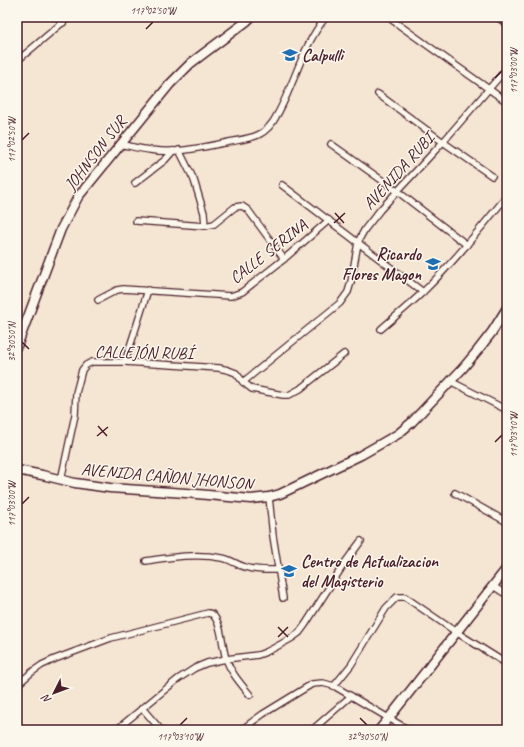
<svg xmlns="http://www.w3.org/2000/svg" width="524" height="747" font-family="Caveat,sans-serif">
	<style>
		.lines { fill: none; stroke-linecap: round; stroke-linejoin: round }
		.street-casing { stroke: #4a1f2b; stroke-width: 8 }
		.secondary-casing { stroke: #4a1f2b; stroke-width: 11 }
		.street { stroke: #fbf7ec; stroke-width: 5.5 }
		.secondary { stroke: #fbf7ec; stroke-width: 8 }
		.ticks { fill: none; stroke: #4a1f2b; stroke-width: 1.5 }
		.labels { text-anchor: middle; stroke-width: 3; stroke-linejoin: round; paint-order: stroke }
		.poi-label { font-size: 17px; font-weight: bold; fill: #4a1f2b; stroke: #fbf7ec; text-anchor: start }
		.street-label { font-size: 17px; fill: #4a1f2b; stroke: #fbf7ec }
		.neatline { fill: none; stroke: #4a1f2b; stroke-width: 1.5 }
		.ticks-label { font-size: 10px; text-anchor: middle; fill: #4a1f2b }
	</style>
	<rect width="100%" height="100%" fill="#f5e5d3"/>
	<filter id="ink" filterUnits="userSpaceOnUse"><feTurbulence type="fractalNoise" baseFrequency=".025" numOctaves="2"/><feDisplacementMap in="SourceGraphic" scale="8" xChannelSelector="R" yChannelSelector="G"/><feConvolveMatrix kernelMatrix="1 2 1 2 8 2 1 2 1" color-interpolation-filters="sRGB"/></filter>
	<g filter="url(#ink)">
		<g class="lines">
			<!-- street casing -->
			<g class="street-casing">
				<g id="street">
					<polyline points="58,17 63,23"/>
					<polyline points="497,17 507,24"/>
					<polyline points="392,20 507,102"/>
					<polyline points="17,61 69,17"/>
					<polyline points="378,94 443,142 492,176"/>
					<path d="M120,144C130,146 140,149 150,150C175,154 204,147 229,142C239,140 249,139 258,135C267,131 273,123 277,115C295,83 302,46 326,17"/>
					<polyline points="331,144 397,191 467,245"/>
					<polyline points="179,150 194,180 204,213 205,226"/>
					<polyline points="135,183 165,160 173,151"/>
					<polyline points="282,185 423,292"/>
					<polyline points="136,221 205,226 214,224 235,207 242,206 248,210 284,259"/>
					<polyline points="98,300 117,290 123,289 231,296 242,292 284,259 329,220"/>
					<path d="M381,329C395,317 409,305 422,293C453,263 480,229 507,196"/>
					<polyline points="125,362 148,290"/>
					<polyline points="450,381 507,410"/>
					<polyline points="243,382 340,303 348,292 351,282 358,243 361,236 365,229 380,210 443,142 507,68"/>
					<polyline points="61,480 75,415 76,393 82,370 86,365 92,362 125,362 219,368 228,370 236,373 243,382 252,389 283,395 289,395 300,389 344,354"/>
					<polyline points="455,493 507,522"/>
					<polyline points="269,497 273,536 283,598"/>
					<path d="M146,561C171,557 197,553 222,558C230,559 237,565 245,567C256,571 267,570 279,570"/>
					<polyline points="493,586 507,595"/>
					<path d="M17,685L32,672L42,665L55,659L111,638L208,613L212,614C222,623 222,646 226,659C231,673 241,684 250,695"/>
					<polyline points="334,686 351,665 386,608 397,597 405,597 456,632 507,664"/>
					<polyline points="142,708 161,730"/>
					<polyline points="116,730 178,679 195,668 207,663 226,659 258,655 266,652 274,648 292,638 299,633 305,625 344,564 361,541"/>
					<polyline points="241,730 263,714 312,684 323,683 334,686 409,730"/>
					<polyline points="312,730 351,696"/>
					<polyline points="505,730 507,728"/>
				</g>
			</g>
			<!-- secondary casing -->
			<g class="secondary-casing">
				<g id="secondary">
					<polyline points="17,346 61,229 78,197 170,84 191,63 247,21 251,17"/>
					<polyline points="17,470 42,475 75,483 110,488 186,493 251,499 269,497 280,494 361,455 398,434 411,423 463,368 478,350 492,332 507,308"/>
					<polyline points="379,730 389,718 507,568"/>
				</g>
			</g>
			<!-- street -->
			<use href="#street" class="street"/>
			<!-- secondary -->
			<use href="#secondary" class="secondary"/>
		</g>
	</g>
	<!-- ticks -->
	<path class="ticks" d="M146,29L153,22M495,78L502,71M22,140L29,133M335,213L344,223M334,223L345,213M22,342L29,349M98,426L107,436M97,436L108,427M495,442L502,435M22,504L29,497M278,627L288,637M278,637L288,627M360,718L367,725M180,725L187,718"/>
	<!-- icons -->
	<defs>
		<g id="school-bare" transform="scale(1.2)"><path d="M0-5L7-2L0 1L-7-2ZM-4 1L0 2.5L4 1V4Q0 6-4 4Z" fill="#1f6fb2" stroke="#fbf7ec" stroke-width="2.5" paint-order="stroke"/></g>
		<g id="university-bare" transform="scale(1.2)"><path d="M0-5L7-2L0 1L-7-2ZM-4 1L0 2.5L4 1V4Q0 6-4 4Z" fill="#1f6fb2" stroke="#fbf7ec" stroke-width="2.5" paint-order="stroke"/></g>
	</defs>
	<g fill-rule="evenodd">
		<use href="#school-bare" x="290" y="55"/>
		<use href="#school-bare" x="433" y="264"/>
		<use href="#university-bare" x="289" y="571"/>
	</g>
	<g class="labels">
		<!-- poi labels -->
		<g class="poi-label">
			<text x="302" y="61">Calpulli</text>
			<text x="421" y="260" text-anchor="end">Ricardo<tspan x="421" dy="20">Flores Magon</tspan></text>
			<text x="301" y="567">Centro de Actualizacion<tspan x="301" dy="20">del Magisterio</tspan></text>
		</g>
		<!-- street labels -->
		<g class="street-label">
			<text transform="translate(95 153) rotate(-52)" y="6">JOHNSON SUR</text>
			<text transform="translate(398 171) rotate(-48)" y="6">AVENIDA RUBI</text>
			<text transform="translate(268 251) rotate(-38)" y="6">CALLE SERINA</text>
			<text transform="translate(144 352) rotate(1)" y="6">CALLEJÓN RUBÍ</text>
			<text transform="translate(167 476) rotate(5)" y="6">AVENIDA CAÑON JHONSON</text>
		</g>
	</g>
	<!-- margin -->
	<rect width="524" height="747" fill="none" stroke="#fbf7ec" stroke-width="44"/>
	<!-- north arrow -->
	<g transform="translate(54 693) rotate(228)" stroke="#fbf7ec" stroke-width="3" paint-order="stroke">
	<path d="M0-3L7 15L0 10L-7 15Z" fill="#4a1f2b"/>
	<text y="-6" font-size="11" font-weight="bold" text-anchor="middle" fill="#4a1f2b">N</text>
	</g>
	<rect x="22" y="22" width="480" height="703" class="neatline"/>
	<g class="ticks-label">
		<text x="153" y="14">117°02'50"W</text>
		<text transform="translate(513 71) rotate(-90)" y="4">117°03'00"W</text>
		<text transform="translate(11 140) rotate(-90)" y="4">117°02'50"W</text>
		<text transform="translate(11 342) rotate(-90)" y="4">32°30'50"N</text>
		<text transform="translate(513 435) rotate(-90)" y="4">117°03'10"W</text>
		<text transform="translate(11 504) rotate(-90)" y="4">117°03'00"W</text>
		<text x="180" y="740">117°03'10"W</text>
		<text x="367" y="740">32°30'50"N</text>
	</g>
</svg>
